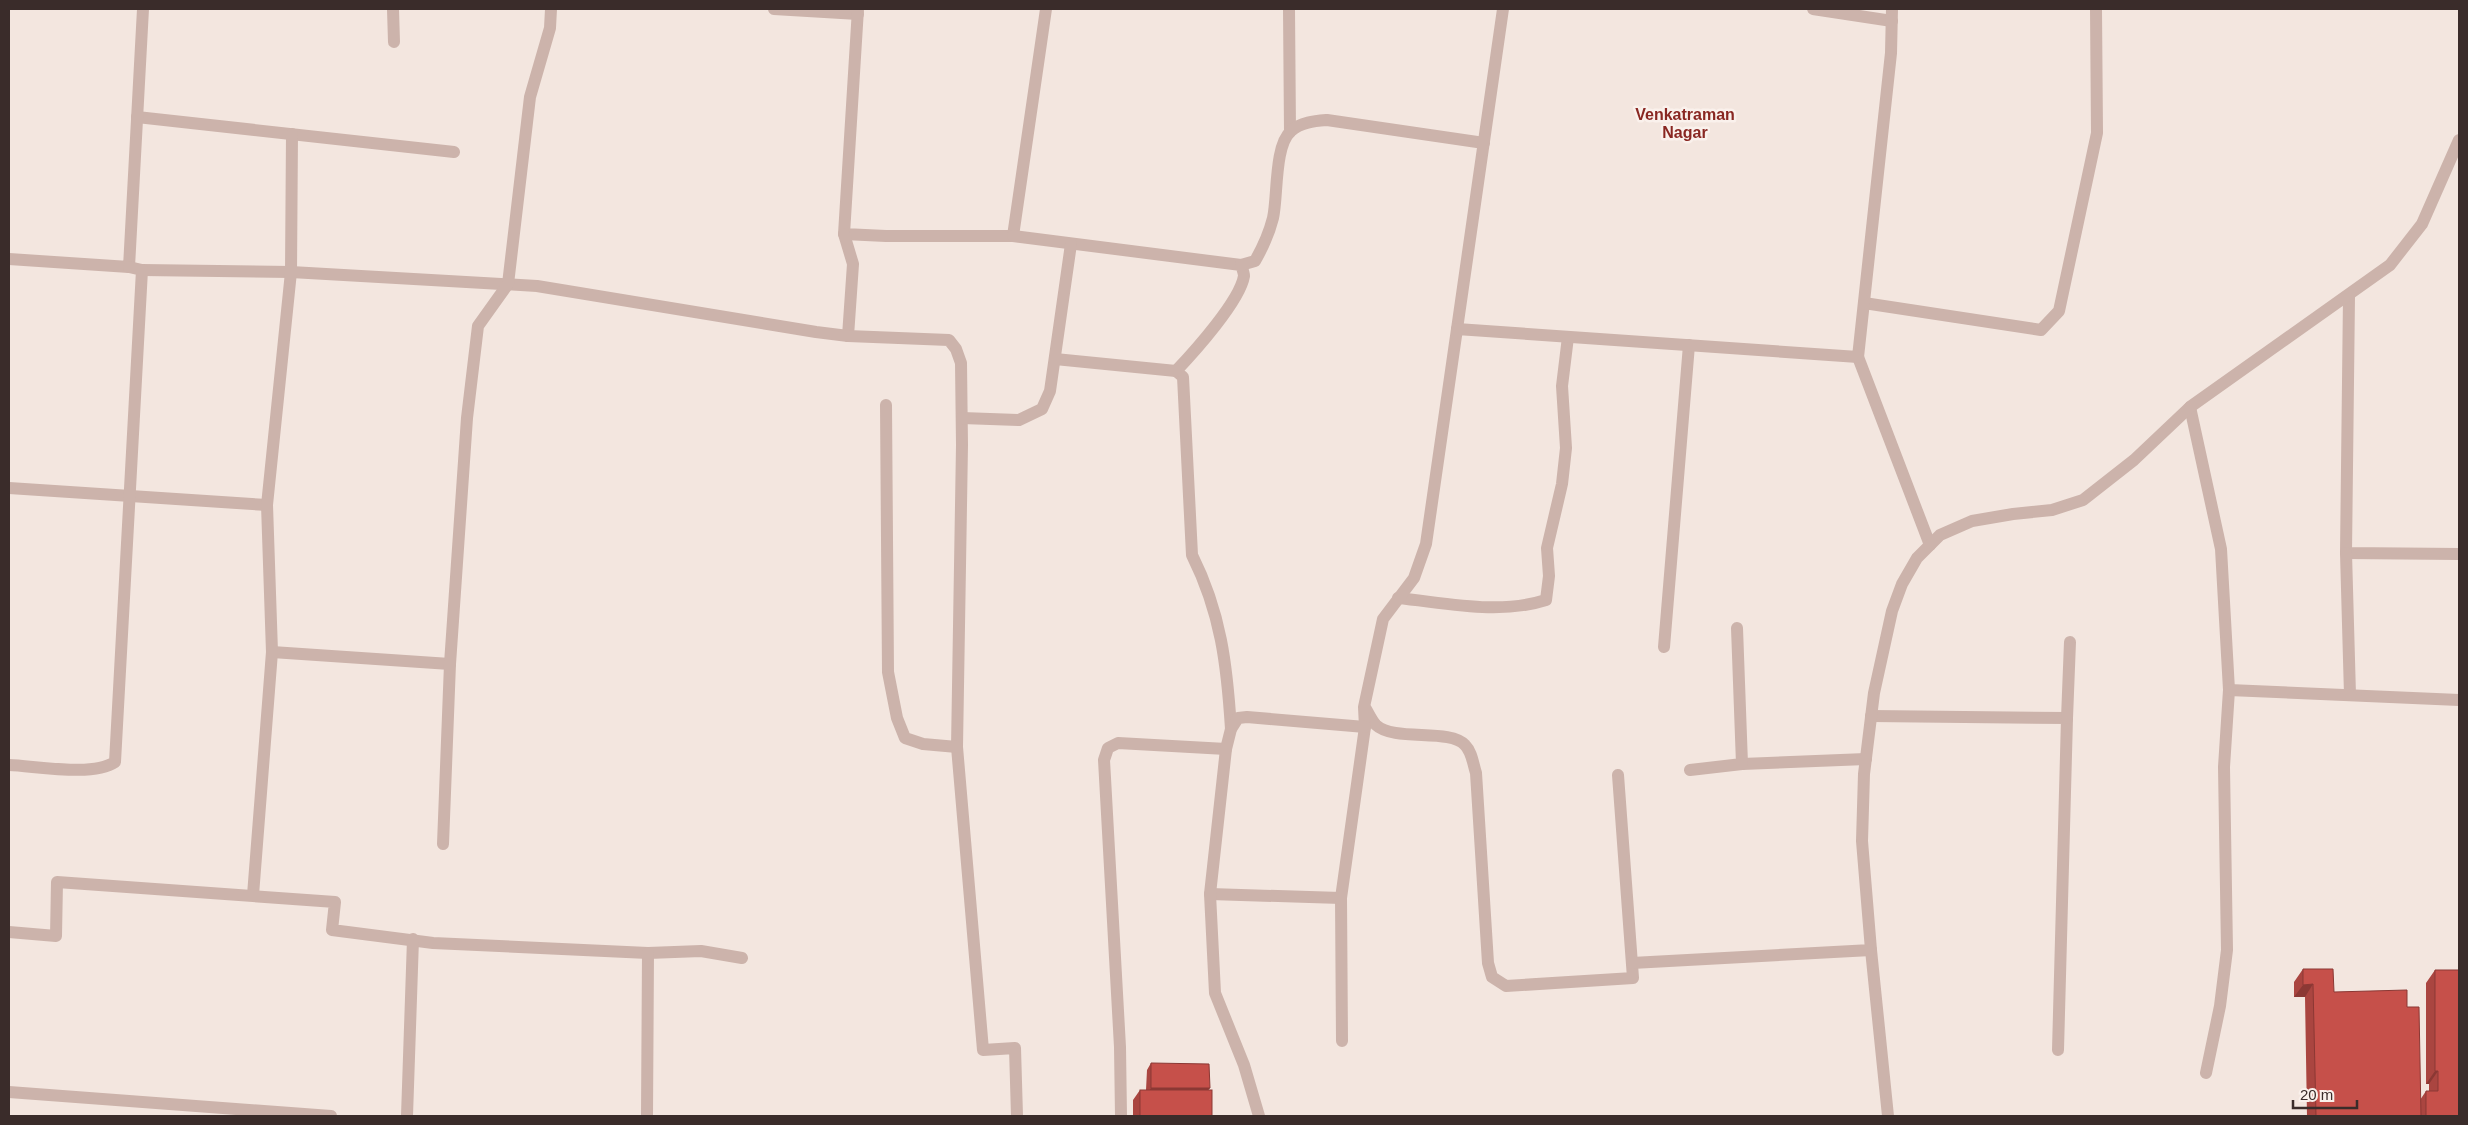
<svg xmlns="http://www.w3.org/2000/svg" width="2468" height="1125" font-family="Arial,sans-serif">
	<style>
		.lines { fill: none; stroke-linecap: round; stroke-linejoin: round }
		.minor { stroke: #ccb3ab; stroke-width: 12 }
		.wall { fill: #aa4540 }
		.shaded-wall { fill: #8b3834 }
		.building { fill: #c6504a; stroke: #8b3834 }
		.labels { text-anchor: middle; stroke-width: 5; stroke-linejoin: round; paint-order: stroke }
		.quarter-label { font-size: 16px; font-weight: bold; fill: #892722; stroke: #faf1ec }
	</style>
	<rect width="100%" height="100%" fill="#f3e6df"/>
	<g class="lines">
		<!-- minor -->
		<g class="minor">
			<polyline points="393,9 394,42"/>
			<polyline points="774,9 858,14"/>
			<polyline points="858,9 844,234 886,236 1013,236 1046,9"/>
			<polyline points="1289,9 1290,132"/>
			<polyline points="1813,9 1892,21"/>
			<polyline points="137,117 454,152"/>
			<polyline points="844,234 853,264 848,336"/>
			<path d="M1013,236L1241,265C1242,268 1244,273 1244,276C1240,301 1194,352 1176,371L1183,377L1192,555C1221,613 1227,665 1231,729"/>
			<polyline points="9,259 129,267 143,9"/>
			<path d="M1241,265L1255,261C1263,247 1269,234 1273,218C1278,196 1274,146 1291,131C1301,122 1315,121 1327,120L1484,143"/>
			<polyline points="142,270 291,272 537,286 816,332 848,336 949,340 956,349 961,363 962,445 957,747 983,1050 1015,1048 1017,1116"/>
			<polyline points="2349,296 2346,553 2459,554"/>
			<polyline points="1864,303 2041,330 2059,311 2097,133 2096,9"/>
			<polyline points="1457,329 1503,9"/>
			<polyline points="1858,357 1930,545"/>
			<polyline points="1055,359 1176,371"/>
			<polyline points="886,405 888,672 897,718 905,738 923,744 957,747"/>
			<polyline points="2190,407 2221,549 2229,690 2224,767 2227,950 2220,1006 2206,1073"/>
			<polyline points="962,418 1019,420 1042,409 1050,391 1071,244"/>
			<polyline points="9,488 267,505"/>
			<polyline points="2346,553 2350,695"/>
			<path d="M1398,598C1447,603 1499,615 1546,600L1549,576L1547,548L1562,484L1566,448L1562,386L1568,337"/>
			<polyline points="1664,647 1689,345"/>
			<polyline points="272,652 450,664"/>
			<polyline points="2229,690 2459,700"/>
			<path d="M1366,709C1369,714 1372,721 1376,725C1394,742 1450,728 1465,745C1472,752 1473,764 1476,773L1488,963L1492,977L1506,986L1633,978L1618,775"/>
			<polyline points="1871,716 2067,718 2058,1050"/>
			<polyline points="2067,718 2070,642"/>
			<polyline points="1742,764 1866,759"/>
			<path d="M9,765C36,766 93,777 115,762L142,270L129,267"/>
			<polyline points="1690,770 1742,764 1737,628"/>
			<polyline points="443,844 450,664 467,418 478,326 508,284 530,97 550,28 551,9"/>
			<polyline points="1210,894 1341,898"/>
			<polyline points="253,895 272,652 267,505 291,272 292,134"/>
			<polyline points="9,932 56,936 57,882 335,902 332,930 433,943 648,953 701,951 742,958"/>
			<polyline points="1871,950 1888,1116"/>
			<polyline points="1632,963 1871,950 1862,841 1864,774 1874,693 1892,611 1902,584 1917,558 1940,535 1972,521 2013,514 2052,510 2083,500 2134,460 2190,407 2390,265 2422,224 2459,140"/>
			<polyline points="1342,1041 1341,898 1365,727 1364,707 1383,619 1414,578 1426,544 1457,329 1858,357 1891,53 1892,9"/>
			<polyline points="9,1092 331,1116"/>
			<polyline points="407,1116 413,939"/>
			<polyline points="647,1116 648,953"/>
			<polyline points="1121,1116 1120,1047 1104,760 1108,748 1118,743 1226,749"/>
			<polyline points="1259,1116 1244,1065 1215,993 1210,894 1226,749 1231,729 1238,718 1247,717 1365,727"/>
		</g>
	</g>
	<!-- wall -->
	<g class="wall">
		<polygon points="2303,969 2334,992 2407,1007 2420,1100 2426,1091 2429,1091 2429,1084 2426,1084 2426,983 2435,970 2459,1116 2307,1116 2305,997 2294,997 2294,982"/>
		<polygon points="1151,1063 1208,1090 1212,1116 1133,1116 1133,1100 1140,1090 1146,1090 1147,1070"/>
	</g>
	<!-- shaded-wall -->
	<g class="shaded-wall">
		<polygon points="2313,984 2305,997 2294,997 2303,985"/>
		<polygon points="2435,1071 2438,1071 2429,1084 2426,1084"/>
		<polygon points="1151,1088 1210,1088 1205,1095 1146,1095"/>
	</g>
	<!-- building -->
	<g class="building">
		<polygon points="2303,969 2333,969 2334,992 2407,990 2407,1007 2419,1007 2421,1116 2316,1116 2313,984 2303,985"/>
		<polygon points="2435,970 2459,970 2459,1116 2426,1116 2426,1091 2438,1091 2438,1071 2435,1071"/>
		<polygon points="1151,1063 1209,1064 1210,1088 1151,1088"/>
		<rect x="1140" y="1090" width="72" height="26"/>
	</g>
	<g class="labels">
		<!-- quarter labels -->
		<g class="quarter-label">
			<text x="1685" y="120">Venkatraman<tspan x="1685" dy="18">Nagar</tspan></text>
		</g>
	</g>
	<!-- border -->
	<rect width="2468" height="1125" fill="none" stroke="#3a2c2a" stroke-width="20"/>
	<!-- scale -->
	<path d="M2293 1100v8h64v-8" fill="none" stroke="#3a2c2a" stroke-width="2.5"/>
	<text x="2300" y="1100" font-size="15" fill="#3a2c2a" stroke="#faf1ec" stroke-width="4" paint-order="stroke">20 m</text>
</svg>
